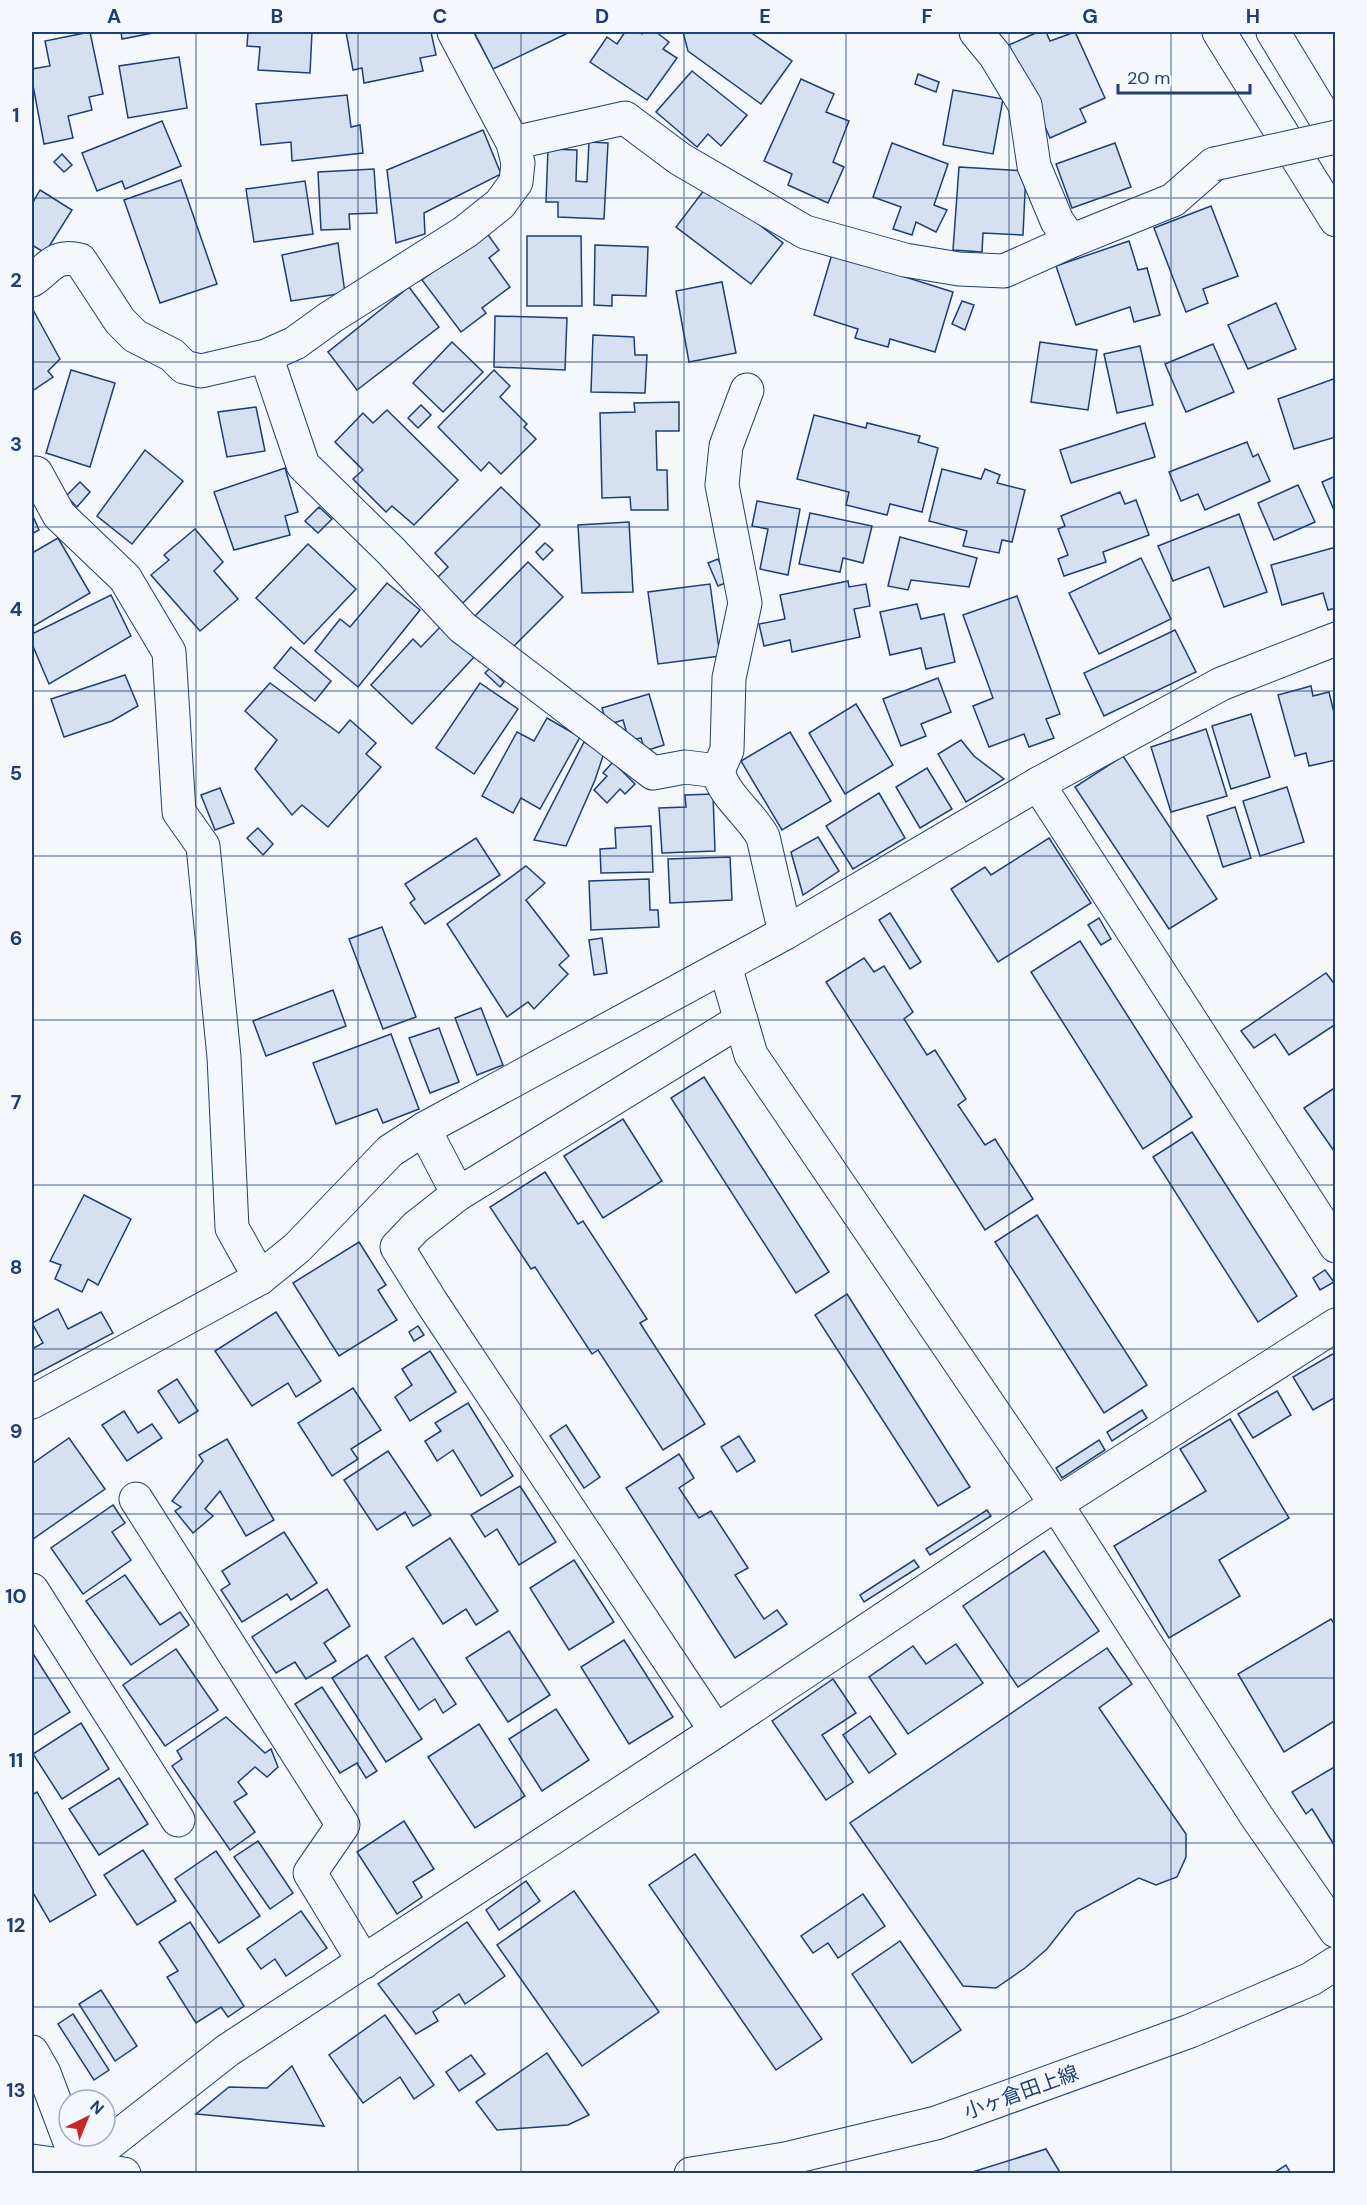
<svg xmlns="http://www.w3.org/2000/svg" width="1367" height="2205" font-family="'DM Sans','Noto Sans JP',sans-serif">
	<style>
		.building { fill: #d5e0f0; stroke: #1d3f73; stroke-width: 1.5 }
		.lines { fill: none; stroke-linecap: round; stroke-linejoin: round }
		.street-casing { stroke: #1d3f73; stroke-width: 35 }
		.secondary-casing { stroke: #1d3f73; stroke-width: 35 }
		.primary-casing { stroke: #1d3f73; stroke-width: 35 }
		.street { stroke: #f4f7fb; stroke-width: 33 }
		.secondary { stroke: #f4f7fb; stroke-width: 33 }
		.primary { stroke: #f4f7fb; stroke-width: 33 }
		.street-bridge-casing { stroke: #1d3f73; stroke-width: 35; stroke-linecap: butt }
		.street-bridge { stroke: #f4f7fb; stroke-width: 33 }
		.grid { fill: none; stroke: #1d3f73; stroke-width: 1.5; stroke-opacity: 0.55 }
		.labels { text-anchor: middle; stroke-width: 4.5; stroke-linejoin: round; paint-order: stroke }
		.street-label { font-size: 20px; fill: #1d3f73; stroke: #f4f7fb }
		.neatline { fill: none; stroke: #1d3f73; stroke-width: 2 }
		.grid-label { font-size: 20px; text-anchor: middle; font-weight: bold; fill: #1d3f73 }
	</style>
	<rect width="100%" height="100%" fill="#f4f7fb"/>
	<!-- building -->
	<g class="building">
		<polygon points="90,32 103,94 89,97 92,110 68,116 73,138 44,144 32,80 32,69 50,66 45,41"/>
		<polygon points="121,32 158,32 122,39"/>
		<polygon points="248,32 312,32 310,73 258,70 260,47 247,46"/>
		<polygon points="346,32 431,32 436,55 420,58 423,71 364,83 362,68 353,70"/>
		<polygon points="474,32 570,32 493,69"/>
		<polygon points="625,32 639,32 642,34 643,32 656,32 669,42 663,49 677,58 647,100 590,62 607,37 617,44"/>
		<polygon points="683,32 750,32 792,61 761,104 688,51"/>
		<polygon points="1038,32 1046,32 1050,41 1075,32 1105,98 1080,109 1086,122 1050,138 1009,45"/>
		<polygon points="179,57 187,108 128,118 119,66"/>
		<polygon points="692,71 747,115 721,146 708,134 697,147 656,112"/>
		<polygon points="918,74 939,82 936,92 915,84"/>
		<polygon points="801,79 834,94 826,112 849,121 833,162 844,167 828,203 788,185 792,174 764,161"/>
		<polygon points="953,90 1003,99 993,154 943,145"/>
		<polygon points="347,95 351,127 360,125 363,153 292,161 291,142 261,145 256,104"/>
		<polygon points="162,121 181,166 125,189 122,181 97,191 82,153"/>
		<polygon points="483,130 501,174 424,213 425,234 396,243 387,170"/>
		<polygon points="589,142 608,143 604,219 558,217 558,202 546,202 548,149 577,150 576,181 587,182"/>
		<polygon points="892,143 948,164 934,205 947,210 936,232 916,222 912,235 893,229 901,207 873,197"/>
		<polygon points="1115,143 1131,187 1072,208 1056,164"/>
		<polygon points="62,154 72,165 64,172 54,162"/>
		<polygon points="959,167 1026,171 1023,235 983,233 982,252 953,250"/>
		<polygon points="374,169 377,213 349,214 350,229 321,230 318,172"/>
		<polygon points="181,180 217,284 160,303 124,200"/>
		<polygon points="305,181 313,234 254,242 246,189"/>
		<polygon points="708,185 783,243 751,284 676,227"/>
		<polygon points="40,190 72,210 45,253 32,245 32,204"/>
		<polygon points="1211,206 1238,276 1203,289 1208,303 1186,312 1154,228"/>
		<polygon points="486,232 499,250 489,258 510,287 482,308 486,313 461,332 422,280"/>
		<polygon points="527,236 581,236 582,306 527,306"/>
		<polygon points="1129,241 1138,270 1147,268 1160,315 1134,322 1130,307 1076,325 1056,266"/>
		<polygon points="338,243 345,293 291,301 282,255"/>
		<polygon points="595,245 648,247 646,296 612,295 612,306 594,305"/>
		<polygon points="832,254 953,292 935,352 890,339 888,347 855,338 858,329 814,315"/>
		<polygon points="722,282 736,353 689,362 676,291"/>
		<polygon points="409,287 439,327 357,390 328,352"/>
		<polygon points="962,301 974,305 965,330 952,324"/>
		<polygon points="1276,303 1296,349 1248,369 1228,325"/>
		<polygon points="32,308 60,359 48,371 53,377 32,391"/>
		<polygon points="495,316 567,318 565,370 494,367"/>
		<polygon points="593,335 634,337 635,355 647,355 645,393 591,392"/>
		<polygon points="452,342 483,372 443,412 413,383"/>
		<polygon points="1040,342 1097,350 1088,410 1031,402"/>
		<polygon points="1213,344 1234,392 1186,412 1165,364"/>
		<polygon points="1140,346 1153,405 1117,413 1104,354"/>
		<polygon points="71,370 115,383 90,467 46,453"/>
		<polygon points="494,370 510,386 500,397 527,424 524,427 536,439 501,474 489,462 481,471 438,427"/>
		<polygon points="1336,378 1336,437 1294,449 1278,399"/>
		<polygon points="679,402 679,431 656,431 657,470 667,470 668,510 631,510 630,497 602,498 600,413 635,412 634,403"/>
		<polygon points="421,405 431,415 418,428 408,418"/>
		<polygon points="256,407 265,451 227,457 218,412"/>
		<polygon points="387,410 458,480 414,525 392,506 386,512 353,479 363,470 335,442 363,413 373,423"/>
		<polygon points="814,415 866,428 867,423 920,436 918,442 938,448 922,512 890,504 887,515 846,505 849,492 797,479"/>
		<polygon points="1145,423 1155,457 1071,483 1060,450"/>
		<polygon points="1247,442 1253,457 1258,454 1270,481 1205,510 1198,494 1181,501 1169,472"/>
		<polygon points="145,450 183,481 132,544 97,516"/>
		<polygon points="285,468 298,512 285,516 290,535 234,550 214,492"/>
		<polygon points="942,469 981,479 985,469 1000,475 997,483 1025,490 1012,542 1002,540 999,553 963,546 967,531 929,521"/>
		<polygon points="1336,476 1336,515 1322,482"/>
		<polygon points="80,482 90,492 77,507 66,496"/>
		<polygon points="1298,485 1315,522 1274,540 1258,503"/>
		<polygon points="501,487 540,525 463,603 437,578 448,567 435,553"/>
		<polygon points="1120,492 1125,504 1136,500 1149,535 1103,552 1106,562 1064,576 1058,559 1068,555 1058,529 1065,526 1061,516"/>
		<polygon points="757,501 800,509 788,575 760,569 768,529 752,526"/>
		<polygon points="319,507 332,519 318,533 305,521"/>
		<polygon points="810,513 872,526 863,563 843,558 840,572 799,564"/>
		<polygon points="32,514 39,530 32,534"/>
		<polygon points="1239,514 1267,592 1224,607 1209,567 1173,581 1158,546"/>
		<polygon points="629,522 633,592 582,593 578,525"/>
		<polygon points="195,529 223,562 214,571 238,599 200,631 151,575 169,560 164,555"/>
		<polygon points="900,537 977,558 969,587 911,580 908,590 888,586"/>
		<polygon points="58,538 90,593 32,627 32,553"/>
		<polygon points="545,543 553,550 543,560 536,552"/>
		<polygon points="308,544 356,589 304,644 256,598"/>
		<polygon points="1336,547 1336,608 1328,610 1323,593 1282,605 1271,565"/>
		<polygon points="1141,558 1171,619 1099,654 1069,593"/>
		<polygon points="718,559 728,582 718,586 708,563"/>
		<polygon points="528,562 563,597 510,650 475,616"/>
		<polygon points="848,581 849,587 866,584 870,606 854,609 860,637 792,652 790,640 764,646 759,624 785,619 780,595"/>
		<polygon points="387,583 420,610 358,687 315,651 340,619 350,627"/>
		<polygon points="710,584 720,656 658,664 648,592"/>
		<polygon points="111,595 131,636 49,684 32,644 32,634"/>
		<polygon points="1017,596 1060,714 1046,719 1054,738 1029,747 1024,734 989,747 973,706 993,698 963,615"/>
		<polygon points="917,604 921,619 944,614 955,662 926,669 921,648 890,655 880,612"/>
		<polygon points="442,625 475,656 412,724 371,685 413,639 421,647"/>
		<polygon points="1175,630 1196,672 1104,716 1084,673"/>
		<polygon points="291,647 331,681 315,701 274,668"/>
		<polygon points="490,668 504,682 500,687 485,673"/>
		<polygon points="125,675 138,706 112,721 64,737 51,699"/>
		<polygon points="938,678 951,712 921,724 926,736 901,746 883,699"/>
		<polygon points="270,683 339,733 350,720 376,743 366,754 381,767 328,827 302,805 292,815 255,769 277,740 245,711"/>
		<polygon points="480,683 518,709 474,774 436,748"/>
		<polygon points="1311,686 1313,696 1329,692 1336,721 1336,760 1309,766 1306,753 1295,756 1278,695"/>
		<polygon points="649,694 664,745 645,751 641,738 629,741 623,720 607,725 602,708"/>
		<polygon points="856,704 893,765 845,794 809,733"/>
		<polygon points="1251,714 1270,777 1231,789 1212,726"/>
		<polygon points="547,718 580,737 540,809 521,798 513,813 482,796 517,732 534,741"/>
		<polygon points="1206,729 1227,796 1171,812 1151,747"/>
		<polygon points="790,732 831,801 782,830 741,761"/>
		<polygon points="961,740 974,756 1004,779 966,802 938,754"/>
		<polygon points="584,742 604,753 595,780 566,846 534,840"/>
		<polygon points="1123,756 1217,899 1169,929 1075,787"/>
		<polygon points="613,762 635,784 625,794 620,789 607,803 594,790 607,776 603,773"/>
		<polygon points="927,768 952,809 920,828 896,787"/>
		<polygon points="1287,787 1304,842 1260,856 1243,801"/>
		<polygon points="220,788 234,823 215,830 201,795"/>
		<polygon points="879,793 905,838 853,869 826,826"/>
		<polygon points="713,794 715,851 662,853 659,808 686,807 685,795"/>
		<polygon points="1235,807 1251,858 1223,867 1207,816"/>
		<polygon points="651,826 653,872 601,873 600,849 616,848 615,828"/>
		<polygon points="258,828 273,844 263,855 247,838"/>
		<polygon points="818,837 839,871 803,895 791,852"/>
		<polygon points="476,838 500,875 425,924 410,903 415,899 405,884"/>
		<polygon points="1049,838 1091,903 998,962 951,889 985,867 991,875"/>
		<polygon points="730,857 732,900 670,903 668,859"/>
		<polygon points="526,866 545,883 526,900 569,956 559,965 568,974 534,1009 528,1002 507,1017 447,924"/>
		<polygon points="649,879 650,910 658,910 659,927 591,930 589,881"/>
		<polygon points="890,913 921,962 910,969 879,920"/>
		<polygon points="1099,918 1111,939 1101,945 1088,925"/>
		<polygon points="382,927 416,1017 383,1029 349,939"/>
		<polygon points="602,938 607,973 594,975 589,940"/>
		<polygon points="1080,941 1192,1117 1143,1149 1031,972"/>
		<polygon points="864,958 874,972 884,966 913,1012 904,1019 927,1055 935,1050 966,1099 958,1105 985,1145 995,1139 1033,1199 985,1230 826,982"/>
		<polygon points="1326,973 1336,986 1336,1024 1289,1055 1275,1034 1254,1048 1241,1031"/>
		<polygon points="333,990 346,1026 266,1056 253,1021"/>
		<polygon points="481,1008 503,1065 477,1075 455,1018"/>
		<polygon points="439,1028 459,1082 430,1093 409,1038"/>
		<polygon points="391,1034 419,1109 383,1123 377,1109 336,1124 313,1063"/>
		<polygon points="704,1077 829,1272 796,1293 671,1098"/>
		<polygon points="1336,1087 1336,1150 1334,1151 1304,1108"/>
		<polygon points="623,1119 662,1181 603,1218 564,1156"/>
		<polygon points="1192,1132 1297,1296 1258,1322 1153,1157"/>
		<polygon points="545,1172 578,1224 583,1221 647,1319 640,1323 705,1424 663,1450 598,1350 592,1354 535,1267 531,1269 490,1207"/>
		<polygon points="84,1195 131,1219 98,1285 88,1279 82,1292 55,1279 61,1265 50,1261"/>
		<polygon points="1037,1215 1147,1385 1104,1413 995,1242"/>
		<polygon points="359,1242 386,1285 378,1290 397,1320 339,1356 293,1283"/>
		<polygon points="1325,1270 1334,1282 1320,1290 1313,1278"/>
		<polygon points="847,1294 970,1487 938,1506 815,1315"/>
		<polygon points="58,1309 68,1329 101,1312 113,1333 32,1376 32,1349 43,1343 32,1323"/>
		<polygon points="276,1312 321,1381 296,1397 288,1383 252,1406 215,1351"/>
		<polygon points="418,1326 424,1335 414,1341 409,1332"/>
		<polygon points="430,1351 456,1392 410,1421 395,1397 412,1385 402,1369"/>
		<polygon points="1336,1352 1336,1397 1313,1410 1293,1377"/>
		<polygon points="177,1379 198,1411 179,1423 158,1391"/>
		<polygon points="353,1388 381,1430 351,1449 358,1459 332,1476 298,1423"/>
		<polygon points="1277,1391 1291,1415 1253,1438 1238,1414"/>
		<polygon points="468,1403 513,1476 481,1496 453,1450 437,1461 425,1441 441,1431 435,1423"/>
		<polygon points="1142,1410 1147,1418 1112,1441 1107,1432"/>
		<polygon points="124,1411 138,1433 152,1424 162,1438 127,1461 102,1425"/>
		<polygon points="1230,1419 1289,1518 1219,1560 1240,1596 1169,1638 1114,1546 1206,1491 1180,1449"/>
		<polygon points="566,1425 600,1477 584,1488 550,1436"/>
		<polygon points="739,1436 755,1461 737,1472 721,1447"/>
		<polygon points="69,1438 105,1489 33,1539 32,1464"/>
		<polygon points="227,1439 274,1520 246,1536 220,1491 205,1509 213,1516 193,1533 175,1511 181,1507 172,1501 203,1461 199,1455"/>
		<polygon points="1099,1440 1105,1450 1062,1478 1056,1468"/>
		<polygon points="388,1451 431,1515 413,1526 405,1512 377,1530 344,1480"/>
		<polygon points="679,1454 694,1478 679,1488 699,1518 711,1511 748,1568 735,1575 764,1619 777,1610 787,1624 735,1658 626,1488"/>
		<polygon points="520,1486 556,1542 519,1565 497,1529 485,1537 471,1515"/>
		<polygon points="113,1505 125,1523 112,1532 131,1560 83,1594 51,1548"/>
		<polygon points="987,1510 991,1516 930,1555 926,1549"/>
		<polygon points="284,1532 317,1583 291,1600 287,1594 242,1622 221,1590 230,1584 222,1571"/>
		<polygon points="450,1538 498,1611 476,1625 466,1609 443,1624 406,1567"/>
		<polygon points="1044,1551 1099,1631 1018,1687 963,1606"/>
		<polygon points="574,1560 614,1622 569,1650 530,1588"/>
		<polygon points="914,1560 919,1567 864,1602 860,1595"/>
		<polygon points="125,1575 160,1625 180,1612 189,1625 131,1665 86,1601"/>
		<polygon points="327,1589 350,1626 324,1643 336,1661 306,1679 295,1662 276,1673 252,1637"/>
		<polygon points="1331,1619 1336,1626 1336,1720 1284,1752 1238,1674"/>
		<polygon points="509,1631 550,1695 508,1722 466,1658"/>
		<polygon points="413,1638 456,1704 443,1713 435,1699 419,1710 385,1657"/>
		<polygon points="624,1640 673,1717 629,1744 581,1667"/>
		<polygon points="956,1644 983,1683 908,1734 869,1677 913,1646 926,1664"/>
		<polygon points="1107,1648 1132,1684 1099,1708 1186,1834 1186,1857 1177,1877 1156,1885 1139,1878 1076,1912 1047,1949 1025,1968 996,1988 963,1986 850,1823"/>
		<polygon points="176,1649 218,1710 165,1746 123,1685"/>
		<polygon points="32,1652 70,1712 32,1736"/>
		<polygon points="367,1655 422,1739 386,1762 332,1678"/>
		<polygon points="833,1679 856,1713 822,1735 853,1782 826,1800 772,1721"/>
		<polygon points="322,1687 377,1771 366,1778 357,1763 340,1773 295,1704"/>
		<polygon points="556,1709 589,1760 542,1791 509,1739"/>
		<polygon points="870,1716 896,1754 869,1773 843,1735"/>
		<polygon points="226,1717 265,1753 271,1749 278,1767 267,1777 255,1767 238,1782 247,1794 234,1802 255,1832 230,1850 172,1766 182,1759 177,1751"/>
		<polygon points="81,1723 109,1769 62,1799 33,1754"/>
		<polygon points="479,1724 525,1796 475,1828 428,1757"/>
		<polygon points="1336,1766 1336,1848 1312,1809 1306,1814 1292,1792"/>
		<polygon points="119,1778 148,1824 99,1855 69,1809"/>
		<polygon points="37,1792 96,1895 50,1922 32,1891 32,1795"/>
		<polygon points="404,1821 434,1869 413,1882 422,1897 397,1914 357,1852"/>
		<polygon points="258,1841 293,1893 270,1909 234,1857"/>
		<polygon points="143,1850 176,1901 137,1925 104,1875"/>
		<polygon points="216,1851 260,1916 219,1943 175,1879"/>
		<polygon points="695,1854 822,2039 776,2070 649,1885"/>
		<polygon points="526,1881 540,1901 499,1930 486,1910"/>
		<polygon points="574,1891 659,2012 582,2066 497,1945"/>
		<polygon points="863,1894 885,1926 838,1958 828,1943 813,1953 801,1936"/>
		<polygon points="301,1911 327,1948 286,1976 275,1959 261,1969 247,1949"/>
		<polygon points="190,1922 244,2006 228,2017 221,2007 196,2023 167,1977 178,1971 159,1942"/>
		<polygon points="467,1922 505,1976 465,2004 459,1994 433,2012 438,2021 416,2034 378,1984"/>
		<polygon points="900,1941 961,2030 912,2063 852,1974"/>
		<polygon points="101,1990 137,2046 115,2061 79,2004"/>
		<polygon points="73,2014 109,2070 94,2080 58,2024"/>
		<polygon points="385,2015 434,2085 414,2099 400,2077 363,2103 329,2055"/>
		<polygon points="547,2053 589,2115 568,2125 497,2130 476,2102"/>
		<polygon points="471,2055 485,2074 459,2091 446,2072"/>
		<polygon points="292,2066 324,2126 196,2114 229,2087 267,2088"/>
		<polygon points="1046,2149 1061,2174 966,2174"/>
		<polygon points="1286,2165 1291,2174 1272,2174"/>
	</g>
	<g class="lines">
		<!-- street casing -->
		<g class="street-casing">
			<g id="street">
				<polyline points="976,32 995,55 1025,105 1034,166 1057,221 1071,241"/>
				<polyline points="1219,32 1336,220"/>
				<polyline points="513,143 625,118 680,159 805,232 905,260 959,269 1004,271 1071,241 1173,200 1214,164"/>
				<path d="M32,280C51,267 54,254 80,260L120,321L135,336L172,355L184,367L201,371L266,356L295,343L331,317L465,232L500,204L516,182L518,163L513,143L454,32"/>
				<path d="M266,356L303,465L391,551L462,627L653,773L685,767L718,771C724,797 751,814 763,837L785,933"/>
				<polyline points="36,473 59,515 125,578 169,652 179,812 203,846 224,1057 232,1228 260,1278"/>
				<polyline points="718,771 727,750 729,678 745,603 722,485 726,446 747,390"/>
				<polyline points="1038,784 1336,1246"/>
				<polyline points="725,966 751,1055 1056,1504 1257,1817 1336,1931"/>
				<polyline points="424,1129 458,1194 416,1227 397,1247 432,1303 716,1731"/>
				<polyline points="458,1194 741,1020"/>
				<polyline points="32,1402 260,1278 297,1248 390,1151 424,1129 785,933 1038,784 1221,684 1336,639"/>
				<polyline points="136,1499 343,1825 310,1873 364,1962"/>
				<polyline points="32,1590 178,1820"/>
				<polyline points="32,2052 44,2073 82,2174"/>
				<polyline points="79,2167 228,2050 716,1731 1056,1504 1336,1325"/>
			</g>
		</g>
		<!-- secondary casing -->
		<g class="secondary-casing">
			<g id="secondary">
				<polyline points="32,2161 124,2174"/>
				<polyline points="691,2174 785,2159 936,2123 1190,2031 1311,1979 1336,1963"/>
			</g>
		</g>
		<!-- primary casing -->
		<g class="primary-casing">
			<polyline id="primary" points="1273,32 1336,136"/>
		</g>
		<!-- street -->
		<use href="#street" class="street"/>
		<!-- secondary -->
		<use href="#secondary" class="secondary"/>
		<!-- primary -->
		<use href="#primary" class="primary"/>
		<!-- street-bridge casing -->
		<g class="street-bridge-casing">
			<polyline id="street-bridge" points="1214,164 1336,137"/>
		</g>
		<!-- street-bridge -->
		<use href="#street-bridge" class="street-bridge"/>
	</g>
	<!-- grid -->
	<path class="grid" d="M196,32V2174M358,32V2174M521,32V2174M684,32V2174M846,32V2174M1009,32V2174M1171,32V2174M32,198H1336M32,362H1336M32,527H1336M32,691H1336M32,856H1336M32,1020H1336M32,1185H1336M32,1349H1336M32,1514H1336M32,1678H1336M32,1843H1336M32,2007H1336"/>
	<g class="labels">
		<!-- street labels -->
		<g class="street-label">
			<text transform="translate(1021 2092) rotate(-20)" y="7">小ヶ倉田上線</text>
		</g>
	</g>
	<!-- border -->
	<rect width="1367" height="2205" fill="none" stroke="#f4f7fb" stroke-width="66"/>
	<!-- north arrow -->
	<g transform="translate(87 2118) rotate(43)"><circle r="28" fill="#f4f7fb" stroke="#9eadc5" stroke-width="1.5"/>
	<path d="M0-4.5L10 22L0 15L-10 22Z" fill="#c62828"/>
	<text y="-9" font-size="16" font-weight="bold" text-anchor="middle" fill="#1d3f73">N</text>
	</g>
	<!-- scale -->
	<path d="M1118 84v9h132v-9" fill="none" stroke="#1d3f73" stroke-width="3"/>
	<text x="1127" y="84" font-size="18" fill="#1d3f73" stroke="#f4f7fb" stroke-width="4.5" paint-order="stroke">20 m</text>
	<rect x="33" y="33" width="1301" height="2139" class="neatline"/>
	<g class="grid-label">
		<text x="114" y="23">A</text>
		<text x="277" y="23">B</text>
		<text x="440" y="23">C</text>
		<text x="602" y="23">D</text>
		<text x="765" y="23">E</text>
		<text x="927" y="23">F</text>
		<text x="1090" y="23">G</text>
		<text x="1253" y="23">H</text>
		<text x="16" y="122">1</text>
		<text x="16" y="287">2</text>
		<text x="16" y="451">3</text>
		<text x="16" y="616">4</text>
		<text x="16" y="780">5</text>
		<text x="16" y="945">6</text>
		<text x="16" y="1109">7</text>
		<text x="16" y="1274">8</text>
		<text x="16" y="1438">9</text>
		<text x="16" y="1603">10</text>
		<text x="16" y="1767">11</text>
		<text x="16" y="1932">12</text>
		<text x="16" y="2097">13</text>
	</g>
</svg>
